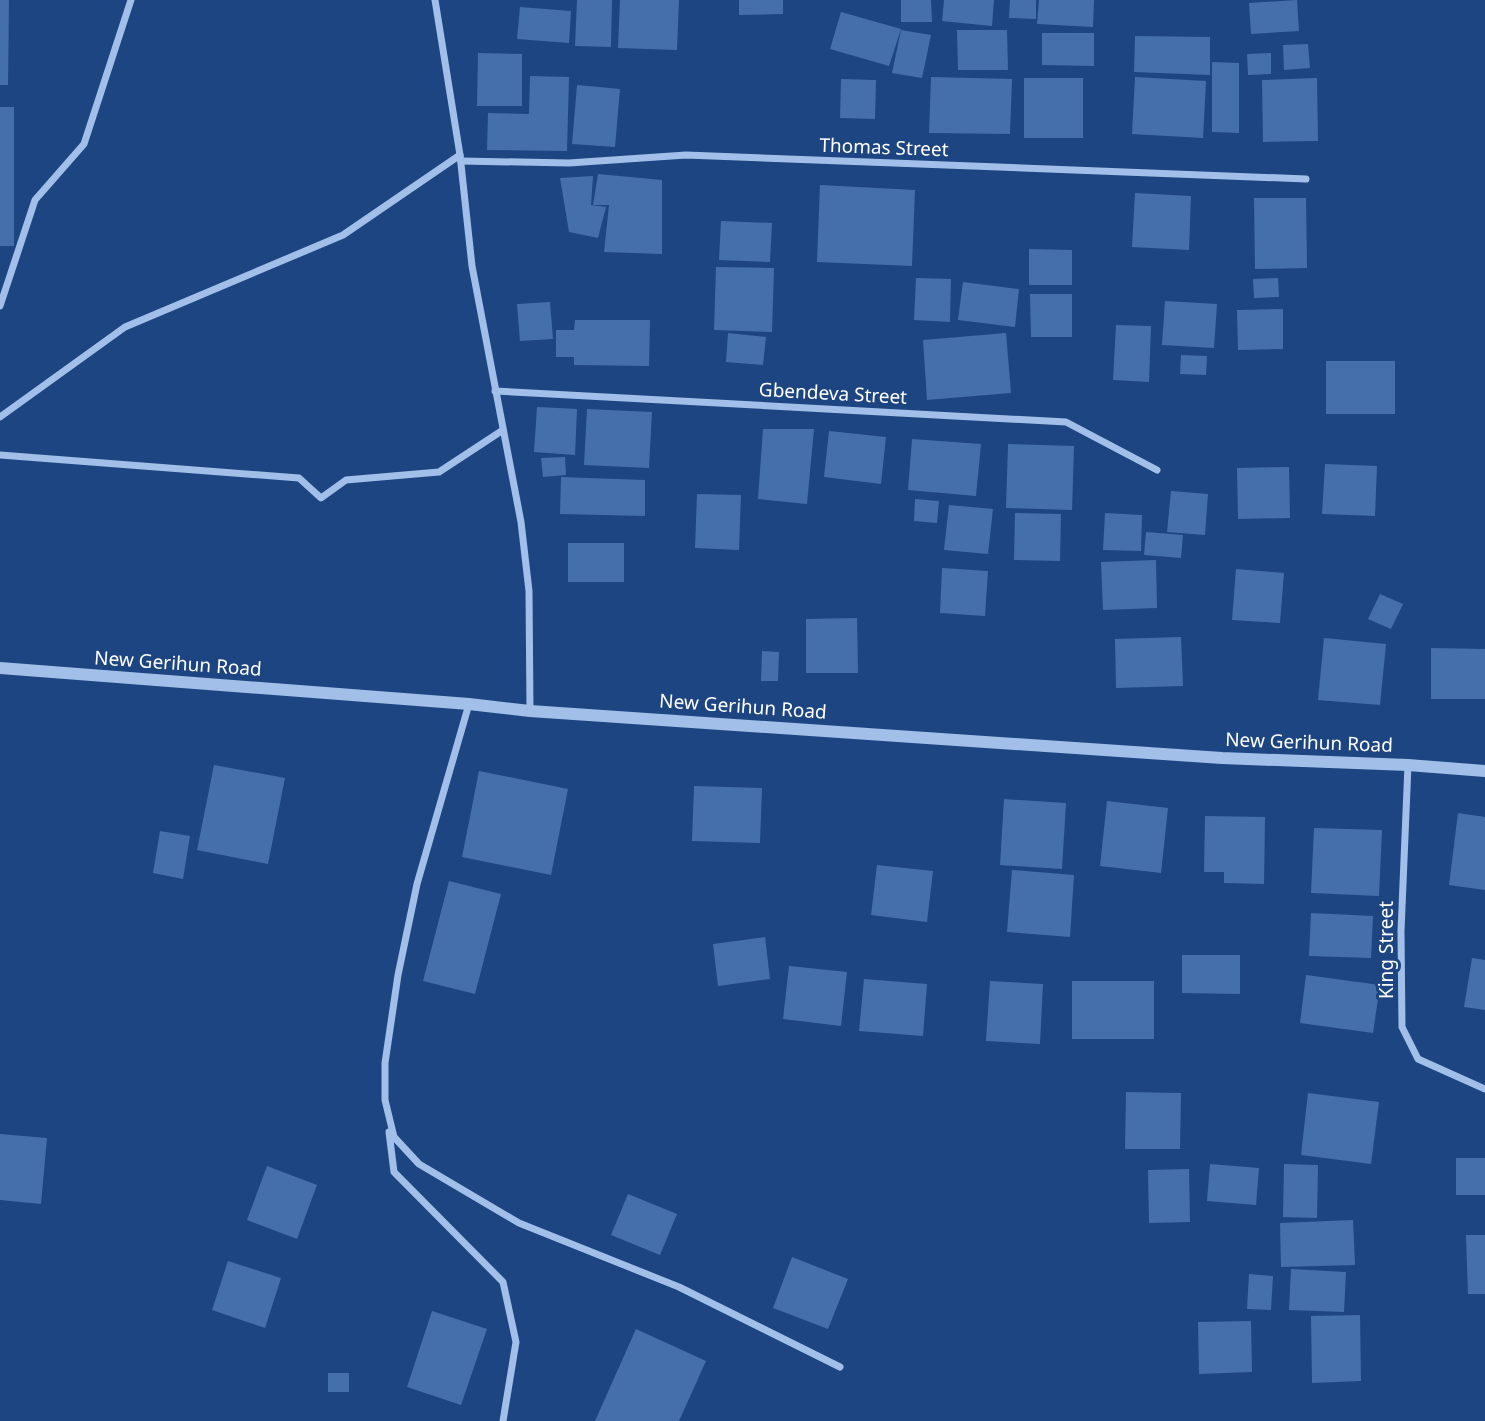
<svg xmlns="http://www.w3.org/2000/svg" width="1485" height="1421" font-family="'Noto Sans',sans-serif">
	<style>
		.building { fill: #456fab }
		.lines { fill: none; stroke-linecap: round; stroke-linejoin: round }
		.minor { stroke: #a1bfe9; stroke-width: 7 }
		.tertiary { stroke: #a1bfe9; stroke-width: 12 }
		.labels { text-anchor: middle; stroke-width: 6; stroke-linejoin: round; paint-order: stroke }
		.street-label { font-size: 19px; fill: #fff; stroke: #1d4581 }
	</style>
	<rect width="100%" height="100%" fill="#1d4581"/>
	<!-- building -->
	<g class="building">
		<polygon points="0,0 9,0 8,85 0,85"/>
		<polygon points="577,0 612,0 611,47 575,46"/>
		<polygon points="620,0 679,0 677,50 618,48"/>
		<polygon points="739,0 783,0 783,14 739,15"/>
		<polygon points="901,0 931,0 932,22 901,22"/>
		<polygon points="944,0 994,0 992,26 942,21"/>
		<polygon points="1010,0 1036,0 1036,19 1009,18"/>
		<polygon points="1039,0 1094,0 1093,27 1037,24"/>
		<polygon points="1297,0 1299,31 1251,34 1249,3"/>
		<polygon points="520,7 571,11 569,43 517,39"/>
		<polygon points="841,12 901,29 889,66 830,49"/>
		<polygon points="901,30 931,35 922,78 892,73"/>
		<polygon points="957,30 1007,30 1008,70 958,70"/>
		<polygon points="1042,33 1094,33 1094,66 1042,65"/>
		<polygon points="1135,36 1210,37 1210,75 1134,72"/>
		<polygon points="1308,44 1310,68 1284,70 1283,45"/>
		<polygon points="478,53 522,54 522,106 477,106"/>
		<polygon points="1271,53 1271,74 1248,75 1247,54"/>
		<polygon points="1212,62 1239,63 1239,133 1212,132"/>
		<polygon points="530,76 569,77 567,151 487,150 488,113 529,114"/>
		<polygon points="931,77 1012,79 1010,134 929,133"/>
		<polygon points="1135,77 1206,81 1203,138 1132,134"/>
		<rect x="1024" y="78" width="59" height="60"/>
		<polygon points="1317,78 1318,141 1263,142 1262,80"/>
		<polygon points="841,79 876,80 875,119 840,118"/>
		<polygon points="577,85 620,89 615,147 572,144"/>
		<rect x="0" y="107" width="14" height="139"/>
		<polygon points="598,174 662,180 662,254 604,252 609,205 593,205"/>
		<polygon points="593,176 591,205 606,207 598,238 569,232 560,178"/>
		<polygon points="820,185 915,190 912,266 817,262"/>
		<polygon points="1135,193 1191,196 1189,250 1132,247"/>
		<polygon points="1254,198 1306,198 1307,268 1255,269"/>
		<polygon points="721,221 772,223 770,262 719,260"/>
		<polygon points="1029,249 1072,250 1072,285 1029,285"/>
		<polygon points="716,267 774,268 772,332 714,330"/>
		<polygon points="916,278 951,279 950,322 914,320"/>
		<polygon points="1278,278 1279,297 1254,298 1253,279"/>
		<polygon points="963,282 1019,289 1015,327 958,320"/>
		<polygon points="1030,294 1072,294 1072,337 1031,337"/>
		<polygon points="1165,301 1217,304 1214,348 1162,345"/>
		<polygon points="550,302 553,339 520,341 517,304"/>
		<polygon points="1283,309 1283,349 1238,350 1237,310"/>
		<polygon points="575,320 650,320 649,366 574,365 574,357 556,357 556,330 574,330"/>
		<polygon points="1116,325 1151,326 1149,382 1113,380"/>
		<polygon points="728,333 766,337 763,365 726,362"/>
		<polygon points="1006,333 1011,393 927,400 923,340"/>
		<polygon points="1181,355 1207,356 1206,375 1180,374"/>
		<rect x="1326" y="361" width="69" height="53"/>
		<polygon points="537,407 577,409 575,455 534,452"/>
		<polygon points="587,409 652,412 649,468 584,465"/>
		<polygon points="763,429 814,429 807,504 758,499"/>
		<polygon points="829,431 886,437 881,484 824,477"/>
		<polygon points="912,439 981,444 976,496 908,490"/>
		<polygon points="1008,444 1074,446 1072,510 1006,508"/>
		<polygon points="565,457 566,475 543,477 541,458"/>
		<polygon points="1325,464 1377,466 1375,516 1322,514"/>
		<polygon points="1289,467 1290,518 1238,519 1237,468"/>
		<polygon points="561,477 645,480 645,516 560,514"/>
		<polygon points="1171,491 1208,494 1205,535 1167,532"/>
		<polygon points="697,494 741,495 739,550 695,548"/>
		<polygon points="915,499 939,501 937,523 914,521"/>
		<polygon points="949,505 993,509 988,554 944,550"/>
		<polygon points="1015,513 1061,514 1060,561 1014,560"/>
		<polygon points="1105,513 1142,515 1141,551 1103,550"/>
		<polygon points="1146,532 1183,535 1181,558 1144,555"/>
		<rect x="568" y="543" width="56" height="39"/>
		<polygon points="1156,560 1157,608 1103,610 1101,562"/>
		<polygon points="942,568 988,571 985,616 940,613"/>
		<polygon points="1236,569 1284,573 1280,623 1232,620"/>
		<polygon points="1380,594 1403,604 1391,629 1368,619"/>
		<polygon points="857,618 858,673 806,673 806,619"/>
		<polygon points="1181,637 1183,686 1116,688 1115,639"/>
		<polygon points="1324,638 1386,644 1380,705 1318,700"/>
		<polygon points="1431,648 1485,649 1485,699 1431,699"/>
		<polygon points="762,651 779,652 778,681 761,681"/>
		<polygon points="214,765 285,778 268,864 197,850"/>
		<polygon points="479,771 568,789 551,875 462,857"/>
		<polygon points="694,786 762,788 760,843 692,841"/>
		<polygon points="1004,799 1066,803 1062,869 1000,865"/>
		<polygon points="1107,801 1168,808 1161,873 1100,866"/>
		<polygon points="1458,813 1485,817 1485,890 1449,885"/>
		<polygon points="1205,816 1265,817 1264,884 1224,883 1224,872 1204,872"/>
		<polygon points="1314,828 1382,830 1379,896 1311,893"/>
		<polygon points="160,831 190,836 183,879 153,873"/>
		<polygon points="877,865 933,871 927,922 871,915"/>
		<polygon points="1012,870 1074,875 1070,937 1007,932"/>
		<polygon points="449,881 501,894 475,994 423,981"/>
		<polygon points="1311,913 1373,916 1371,958 1309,956"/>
		<polygon points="765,937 770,979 718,986 713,944"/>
		<polygon points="1182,955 1240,955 1240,994 1182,993"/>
		<polygon points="1472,958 1485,960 1485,1010 1464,1007"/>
		<polygon points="789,966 847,972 841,1026 783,1019"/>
		<polygon points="1306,975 1380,985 1373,1033 1300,1023"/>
		<polygon points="864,979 927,984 923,1036 859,1031"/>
		<polygon points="990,981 1043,984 1040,1044 986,1041"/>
		<rect x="1072" y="981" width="82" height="58"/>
		<polygon points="1126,1092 1181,1093 1180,1149 1125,1149"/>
		<polygon points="1308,1093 1379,1102 1371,1164 1301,1155"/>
		<polygon points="0,1134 47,1138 41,1204 0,1200"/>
		<rect x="1456" y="1158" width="29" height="37"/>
		<polygon points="1210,1164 1259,1168 1256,1205 1207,1201"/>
		<polygon points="1284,1164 1318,1165 1317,1218 1283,1217"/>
		<polygon points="267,1166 317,1185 297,1239 247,1220"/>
		<polygon points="1189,1169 1190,1222 1149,1223 1148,1170"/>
		<polygon points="628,1194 677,1214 660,1255 611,1235"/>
		<polygon points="1353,1220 1355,1265 1281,1267 1280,1223"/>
		<polygon points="1466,1235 1485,1235 1485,1294 1468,1294"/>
		<polygon points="792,1257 848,1279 828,1329 773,1308"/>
		<polygon points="228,1261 281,1278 265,1328 212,1310"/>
		<polygon points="1291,1269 1346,1272 1344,1312 1289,1310"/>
		<polygon points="1249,1274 1273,1276 1271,1310 1247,1309"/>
		<polygon points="432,1311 487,1329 461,1405 407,1387"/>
		<polygon points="1360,1315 1361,1381 1312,1383 1311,1316"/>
		<polygon points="1251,1321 1252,1372 1199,1374 1198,1322"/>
		<polygon points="636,1329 706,1361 679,1421 595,1421"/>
		<rect x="328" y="1373" width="21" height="19"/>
	</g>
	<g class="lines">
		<!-- minor -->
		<g class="minor">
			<polyline points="435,0 460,155 472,266 521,522 529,591 530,711"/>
			<polyline points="461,161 569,163 686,155 1306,179"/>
			<polyline points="0,306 35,200 84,144 131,0"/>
			<polyline points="495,391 1066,422 1157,470"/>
			<polyline points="0,417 125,327 343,235 460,155"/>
			<polyline points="0,455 299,478 321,498 346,480 439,472 503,430"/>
			<polyline points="469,704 417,884 398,975 385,1063 385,1100 394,1137 419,1164 519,1223 679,1287 840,1367"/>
			<polyline points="1408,765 1401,931 1402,1027 1418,1059 1485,1089"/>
			<polyline points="389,1132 394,1172 503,1282 516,1342 503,1421"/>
		</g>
		<!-- tertiary -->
		<polyline class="tertiary" points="0,668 469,704 530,711 1222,758 1408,765 1485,771"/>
	</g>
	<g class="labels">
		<!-- street labels -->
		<g class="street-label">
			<text transform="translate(884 147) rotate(2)" y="7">Thomas Street</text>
			<text transform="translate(833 393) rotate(3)" y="7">Gbendeva Street</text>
			<text transform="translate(178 663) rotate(4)" y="7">New Gerihun Road</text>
			<text transform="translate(743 706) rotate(4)" y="7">New Gerihun Road</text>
			<text transform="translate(1309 742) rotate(2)" y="7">New Gerihun Road</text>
			<text transform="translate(1386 950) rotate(-90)" y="7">King Street</text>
		</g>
	</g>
</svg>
